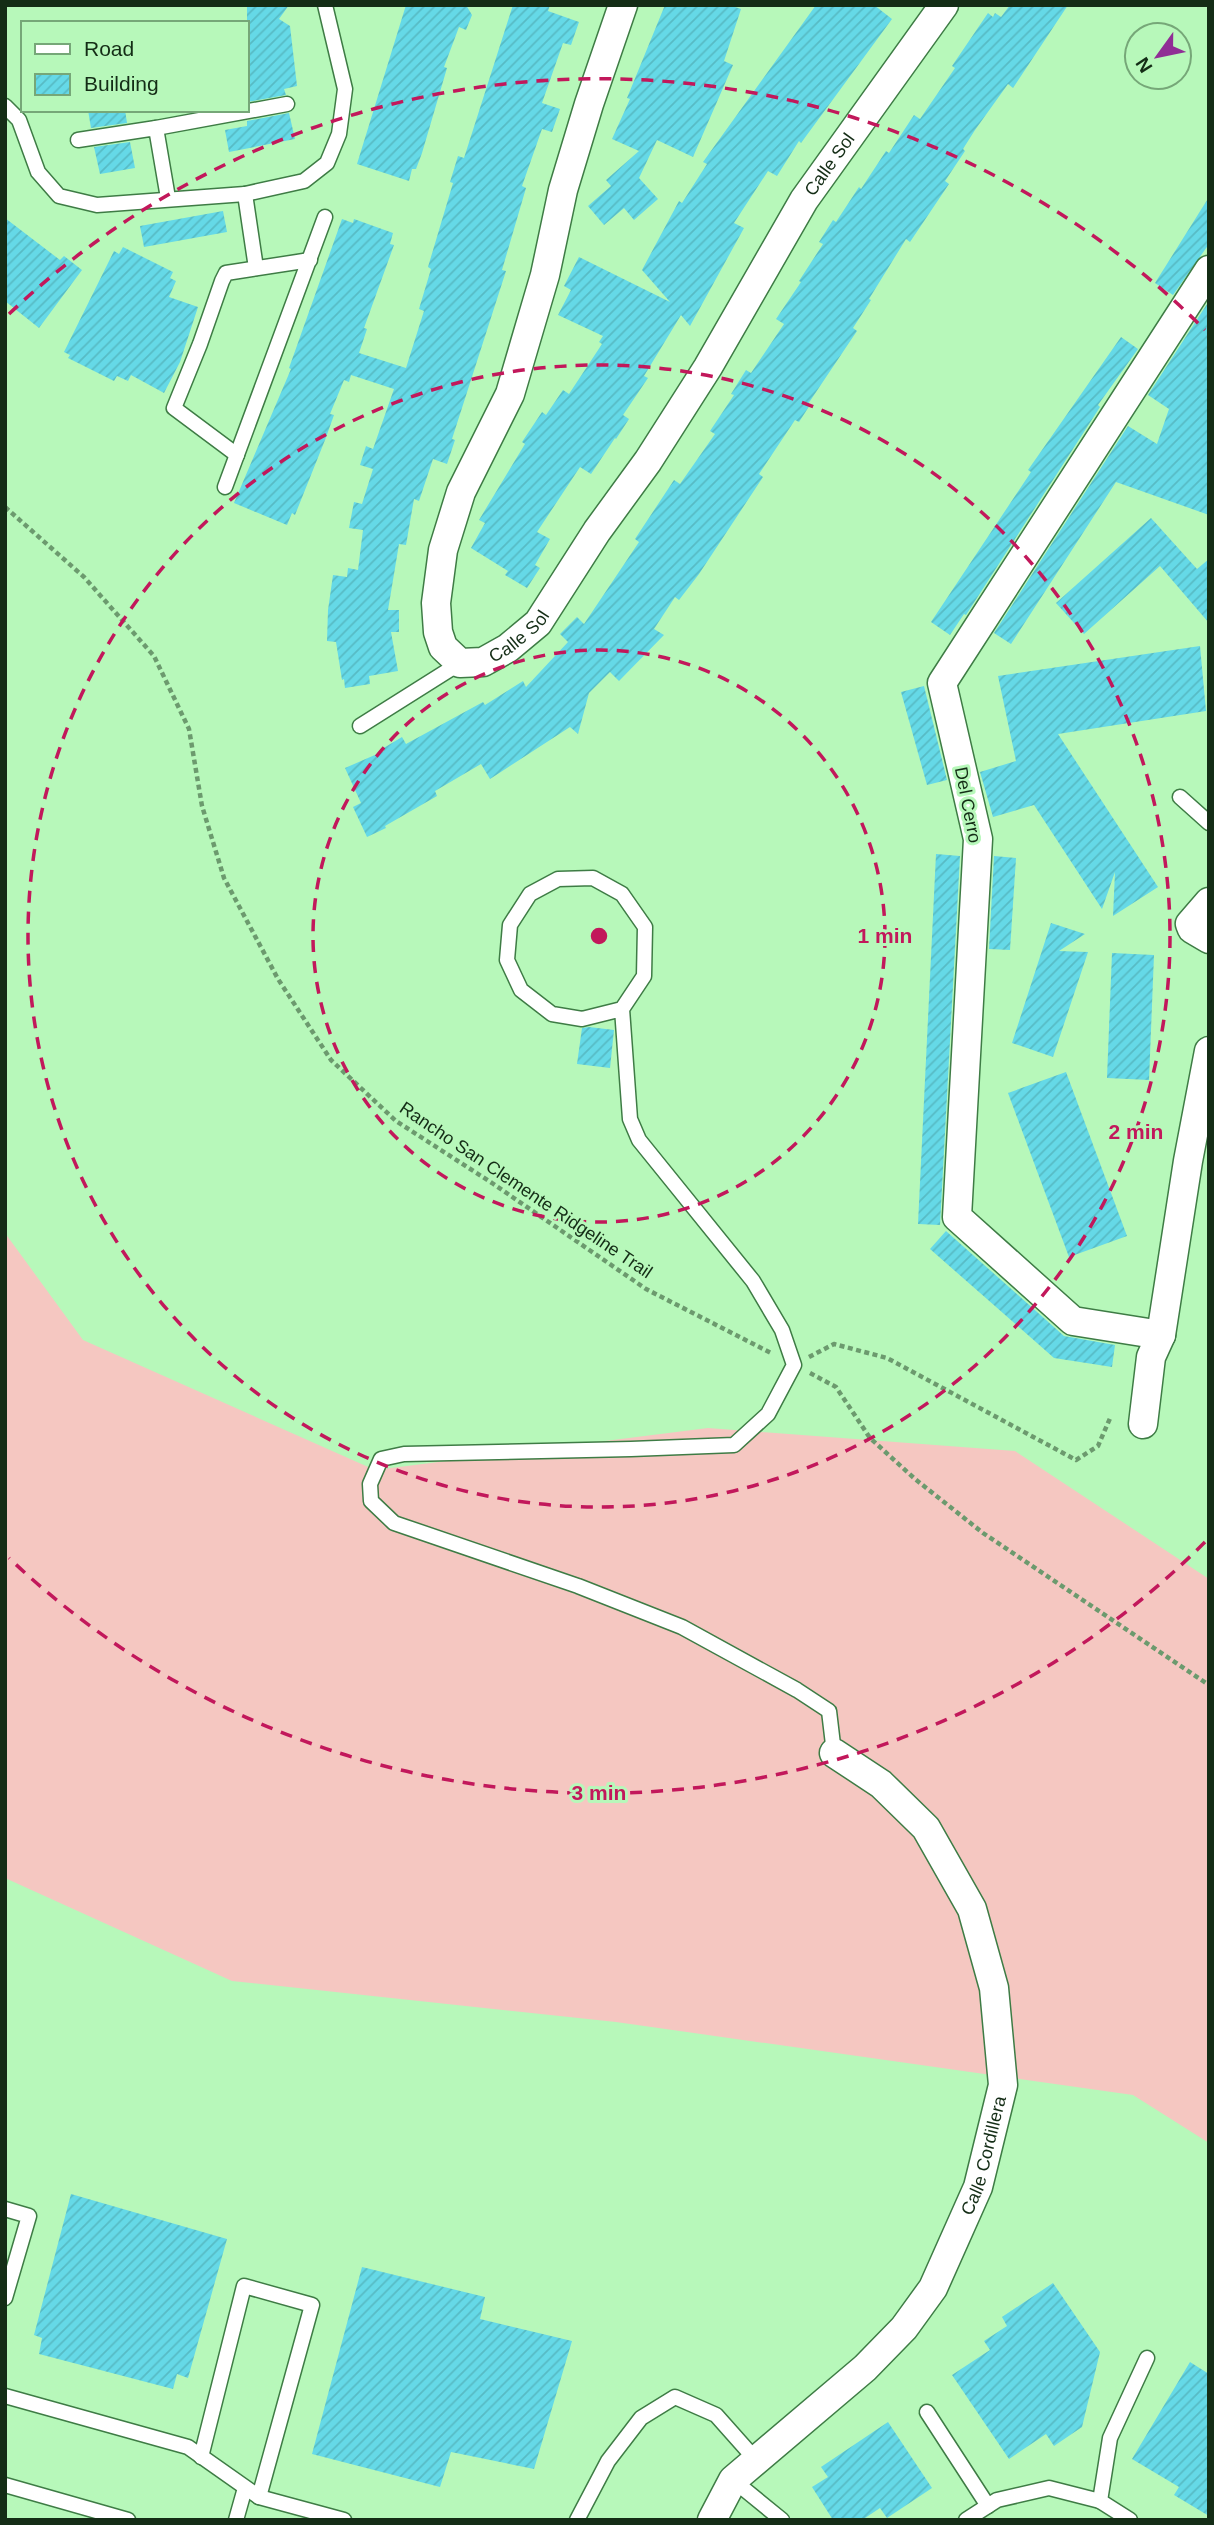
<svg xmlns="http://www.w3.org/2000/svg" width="1214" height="2525" font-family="Arial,sans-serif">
<defs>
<pattern id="building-hatch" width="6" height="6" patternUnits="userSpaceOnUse" patternTransform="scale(1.75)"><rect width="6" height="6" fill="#65d9e7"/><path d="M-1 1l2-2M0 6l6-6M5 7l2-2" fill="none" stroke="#57bbc5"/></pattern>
</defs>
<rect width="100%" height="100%" fill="#b7f8ba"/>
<polygon fill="#f5c7c1" points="5,1233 83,1340 375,1470 708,1428 1015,1451 1209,1579 1209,2143 1133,2095 616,2022 232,1981 5,1878"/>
<g fill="url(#building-hatch)">
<polygon points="247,5 289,5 279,19 290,26 297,86 284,89 286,95 247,102"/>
<polygon points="406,5 466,5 472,15 466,30 459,27 444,67 447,68 422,153 416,169 412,169 409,181 357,164"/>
<polygon points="513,5 550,5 548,11 579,22 571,45 563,43 542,103 560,109 552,132 542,129 522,186 526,188 502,270 506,271 452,439 455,440 447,464 433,459 419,501 414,499 406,545 399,544 388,610 399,610 399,632 391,632 398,671 369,676 370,684 345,688 344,679 342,680 336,642 327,641 328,610 333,575 347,577 348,568 358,570 363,530 349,528 354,502 362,504 373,469 360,465 366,446 373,449 394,389 351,375 349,382 344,380 330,414 334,415 325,440 295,515 292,513 287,525 234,503 291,369 289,368 342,219 353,223 354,219 393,233 390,244 394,245 364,328 367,329 359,353 406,368 424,311 419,309 431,269 428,267 453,183 450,182 458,156 464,158"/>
<polygon points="665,5 729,5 741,9 724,61 733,65 693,157 657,140 639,178 658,199 634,220 624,208 604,225 588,206 611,186 606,180 639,151 612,139 630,99 627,98"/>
<polygon points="816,5 874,5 892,19 801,143 799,141 777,176 768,171 734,223 744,228 690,326 681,315 644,376 648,378 623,415 629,419 616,439 615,438 591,474 580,467 537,532 550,539 535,565 540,568 527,588 505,575 508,571 471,548 485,523 479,520 525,444 522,442 542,412 546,415 563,390 569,394 602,344 599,342 603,336 558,315 571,290 564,286 579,257 670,302 642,270 679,201 682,203 707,164 703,162"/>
<polygon points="1010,5 1068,5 1013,88 1008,84 975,130 963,149 965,151 945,181 949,184 910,242 906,239 869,299 871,300 853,328 857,331 808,404 810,405 799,422 795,420 759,474 763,477 699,574 679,600 675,597 654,629 664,635 619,681 610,672 589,693 578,734 570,727 490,779 481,764 435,791 437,796 385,826 386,828 367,837 353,807 361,803 345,768 384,751 382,749 402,737 406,744 483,702 485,705 523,681 526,687 568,642 560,634 577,617 584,624 639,542 635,539 674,480 680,484 715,434 710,431 734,395 731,394 746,370 751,373 784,324 776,319 801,282 799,281 823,244 819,242 833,220 836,222 859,187 861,189 886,151 889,153 914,115 920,119 955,68 952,66 988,13 993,17 995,13 1001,17"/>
<polygon points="88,110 125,110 127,123 91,128"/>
<polygon points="289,113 295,139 229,152 225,130 247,126 247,121"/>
<polygon points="130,142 135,168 100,174 94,147"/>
<polygon points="1209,197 1209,244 1173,295 1155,283"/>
<polygon points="223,211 227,232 144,247 140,226"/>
<polygon points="5,218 60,260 64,256 82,270 39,328 5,301"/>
<polygon points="123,247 173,272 170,278 176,281 169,297 198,307 180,362 164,393 131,375 128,381 117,376 114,381 68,358 70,355 64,352 114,251 119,254"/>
<polygon points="1209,301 1209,515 1116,482 1011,644 994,633 1128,426 1157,444 1169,409 1148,395"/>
<polygon points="1121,337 1138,349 1098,405 1100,407 966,615 964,614 950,635 931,622 1031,472 1028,470"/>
<polygon points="1151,518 1197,569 1209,559 1209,623 1160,566 1084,634 1056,603"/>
<polygon points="1200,646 1206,711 1058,734 1158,887 1113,916 1115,872 1102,909 1034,805 993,817 980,772 1016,761 998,676"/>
<polygon points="924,686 947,780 927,785 901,692"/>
<polygon points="936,854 960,856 940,1225 918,1224"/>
<polygon points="994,856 1016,858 1010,950 989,949"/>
<polygon points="1051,923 1085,934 1059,951 1088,952 1053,1057 1012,1043"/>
<polygon points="1112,953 1154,955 1149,1080 1107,1078"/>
<polygon points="589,1027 614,1030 610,1068 577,1064 582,1028"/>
<polygon points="1066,1072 1127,1236 1069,1257 1008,1093"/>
<polygon points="946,1231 1064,1336 1115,1345 1112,1367 1054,1358 930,1249"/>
<polygon points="71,2194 227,2239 188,2378 177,2374 173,2389 39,2354 42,2338 34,2335"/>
<polygon points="362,2267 485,2297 480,2319 572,2341 534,2469 451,2452 440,2487 312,2454"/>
<polygon points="1053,2283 1100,2352 1082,2427 1054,2446 1046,2434 1009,2459 952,2375 990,2350 984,2341 1007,2326 1002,2317"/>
<polygon points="1190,2362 1209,2374 1209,2516 1174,2495 1179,2487 1132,2459"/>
<polygon points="888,2422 932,2488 887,2518 880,2508 862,2520 833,2520 812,2487 828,2477 821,2467"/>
</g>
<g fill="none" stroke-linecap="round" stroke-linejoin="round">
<defs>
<g id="lane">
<polyline points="5,106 19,120 38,172 59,196 97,205 245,194 304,181 327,163 339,134 345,89 325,5"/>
<polyline points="156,128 287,104"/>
<polyline points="78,140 156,128 168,198"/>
<polyline points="245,194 256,268"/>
<polyline points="237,455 174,408 200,344 222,281 226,273 310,260"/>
<polyline points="225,487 325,217"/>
<polyline points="360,726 460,663"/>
<polyline points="1180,797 1209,823"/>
<polyline points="622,1009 582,1019 552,1014 521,990 507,960 510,925 530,894 558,879 593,878 622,894 645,927 644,976 622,1009 630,1119 639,1140 753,1281 782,1330 794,1365 768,1414 734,1445 631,1449 404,1454 381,1459 370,1484 371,1501 394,1523 578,1586 682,1627 797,1690 829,1711 834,1753"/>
<polyline points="5,2209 29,2216 5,2298"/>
<polyline points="5,2396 188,2447 259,2497 344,2520"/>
<polyline points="927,2412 988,2506"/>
<polyline points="201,2457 244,2286 312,2305 259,2497"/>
<polyline points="733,2480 782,2520"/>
<polyline points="5,2485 128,2520"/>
<polyline points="236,2520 245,2488"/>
<polyline points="577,2520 608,2461 641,2418 675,2397 716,2415 756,2460"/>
<polyline points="966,2520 997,2500 1049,2488 1100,2501"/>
<polyline points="1130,2520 1100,2501 1110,2438 1147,2358"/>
</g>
<g id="street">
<path id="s1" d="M623,5L589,104L563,190L545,275L510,394L461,492L443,550L436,603L438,632L443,647L460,663L483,662L508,648L538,623L597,531L648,461L708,367L804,200L944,5"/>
<polyline points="1209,902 1190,924 1192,929 1209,939"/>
<polyline points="1161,1335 1073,1321 957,1217 978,839 942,683 1209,270"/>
<polyline points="1143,1424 1151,1357 1161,1335 1188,1161 1209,1051"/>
<path id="s2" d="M712,2520L733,2480L865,2368L904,2328L933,2288L978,2187L1003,2085L994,1988L972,1909L926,1828L881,1784L834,1753"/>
</g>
</defs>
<use href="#lane" stroke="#3e7c45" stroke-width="17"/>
<use href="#street" stroke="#3e7c45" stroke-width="31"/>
<g stroke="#6c9a6e" stroke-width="4.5" stroke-dasharray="5 3.5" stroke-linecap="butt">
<polyline points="5,507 84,577 154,656 189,729 202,806 224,878 278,979 331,1060 396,1121 492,1183 646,1289 771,1353"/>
<polyline points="809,1357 834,1344 887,1358 1076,1460 1098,1446 1111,1416"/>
<polyline points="810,1373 836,1387 870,1438 915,1479 983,1533 1209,1685"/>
</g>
<use href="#lane" stroke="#fff" stroke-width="14"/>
<use href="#street" stroke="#fff" stroke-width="28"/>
</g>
<g fill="none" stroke="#c2185b" stroke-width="3.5" stroke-dasharray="12 9">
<circle cx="599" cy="936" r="286"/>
<circle cx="599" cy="936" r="571"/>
<path d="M1205 1542A857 857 0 0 1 9 1558M9 314A857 857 0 0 1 1205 330"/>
</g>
<g text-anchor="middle" stroke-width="6" stroke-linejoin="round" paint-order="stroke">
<g font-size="18" fill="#142d16" stroke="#b7f8ba">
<text dy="6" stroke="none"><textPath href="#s1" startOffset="1332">Calle Sol</textPath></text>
<text dy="6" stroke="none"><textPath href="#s1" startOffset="765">Calle Sol</textPath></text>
<text transform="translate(968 805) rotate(79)" y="6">Del Cerro</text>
<text transform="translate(526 1190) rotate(34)" y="6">Rancho San Clemente Ridgeline Trail</text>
<text dy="6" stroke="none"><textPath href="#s2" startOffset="466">Calle Cordillera</textPath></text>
</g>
</g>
<circle cx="599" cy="936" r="10" fill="#c2185b" stroke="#b7f8ba" stroke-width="3.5"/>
<g font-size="21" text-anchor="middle" font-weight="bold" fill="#c2185b" stroke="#b7f8ba" stroke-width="6" stroke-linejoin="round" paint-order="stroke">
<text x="885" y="943">1 min</text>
<text x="1136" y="1139">2 min</text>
<text x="599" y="1800">3 min</text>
</g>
<rect width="1214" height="2525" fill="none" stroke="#142d16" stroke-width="14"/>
<rect x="21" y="21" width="228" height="91" fill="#b7f8ba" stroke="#76a778" stroke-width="2"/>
<rect x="35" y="44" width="35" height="10" fill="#ffffff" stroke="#76a778" stroke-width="2"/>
<text x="84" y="56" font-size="21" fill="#142d16">Road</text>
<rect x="35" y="74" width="35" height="21" fill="url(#building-hatch)" stroke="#76a778" stroke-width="2"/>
<text x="84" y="91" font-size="21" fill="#142d16">Building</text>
<g transform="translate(1158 56) rotate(237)"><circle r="33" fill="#b7f8ba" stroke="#76a778" stroke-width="2"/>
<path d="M0-5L12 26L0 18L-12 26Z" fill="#902e95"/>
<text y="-10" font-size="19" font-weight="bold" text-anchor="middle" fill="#142d16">N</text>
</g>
</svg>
